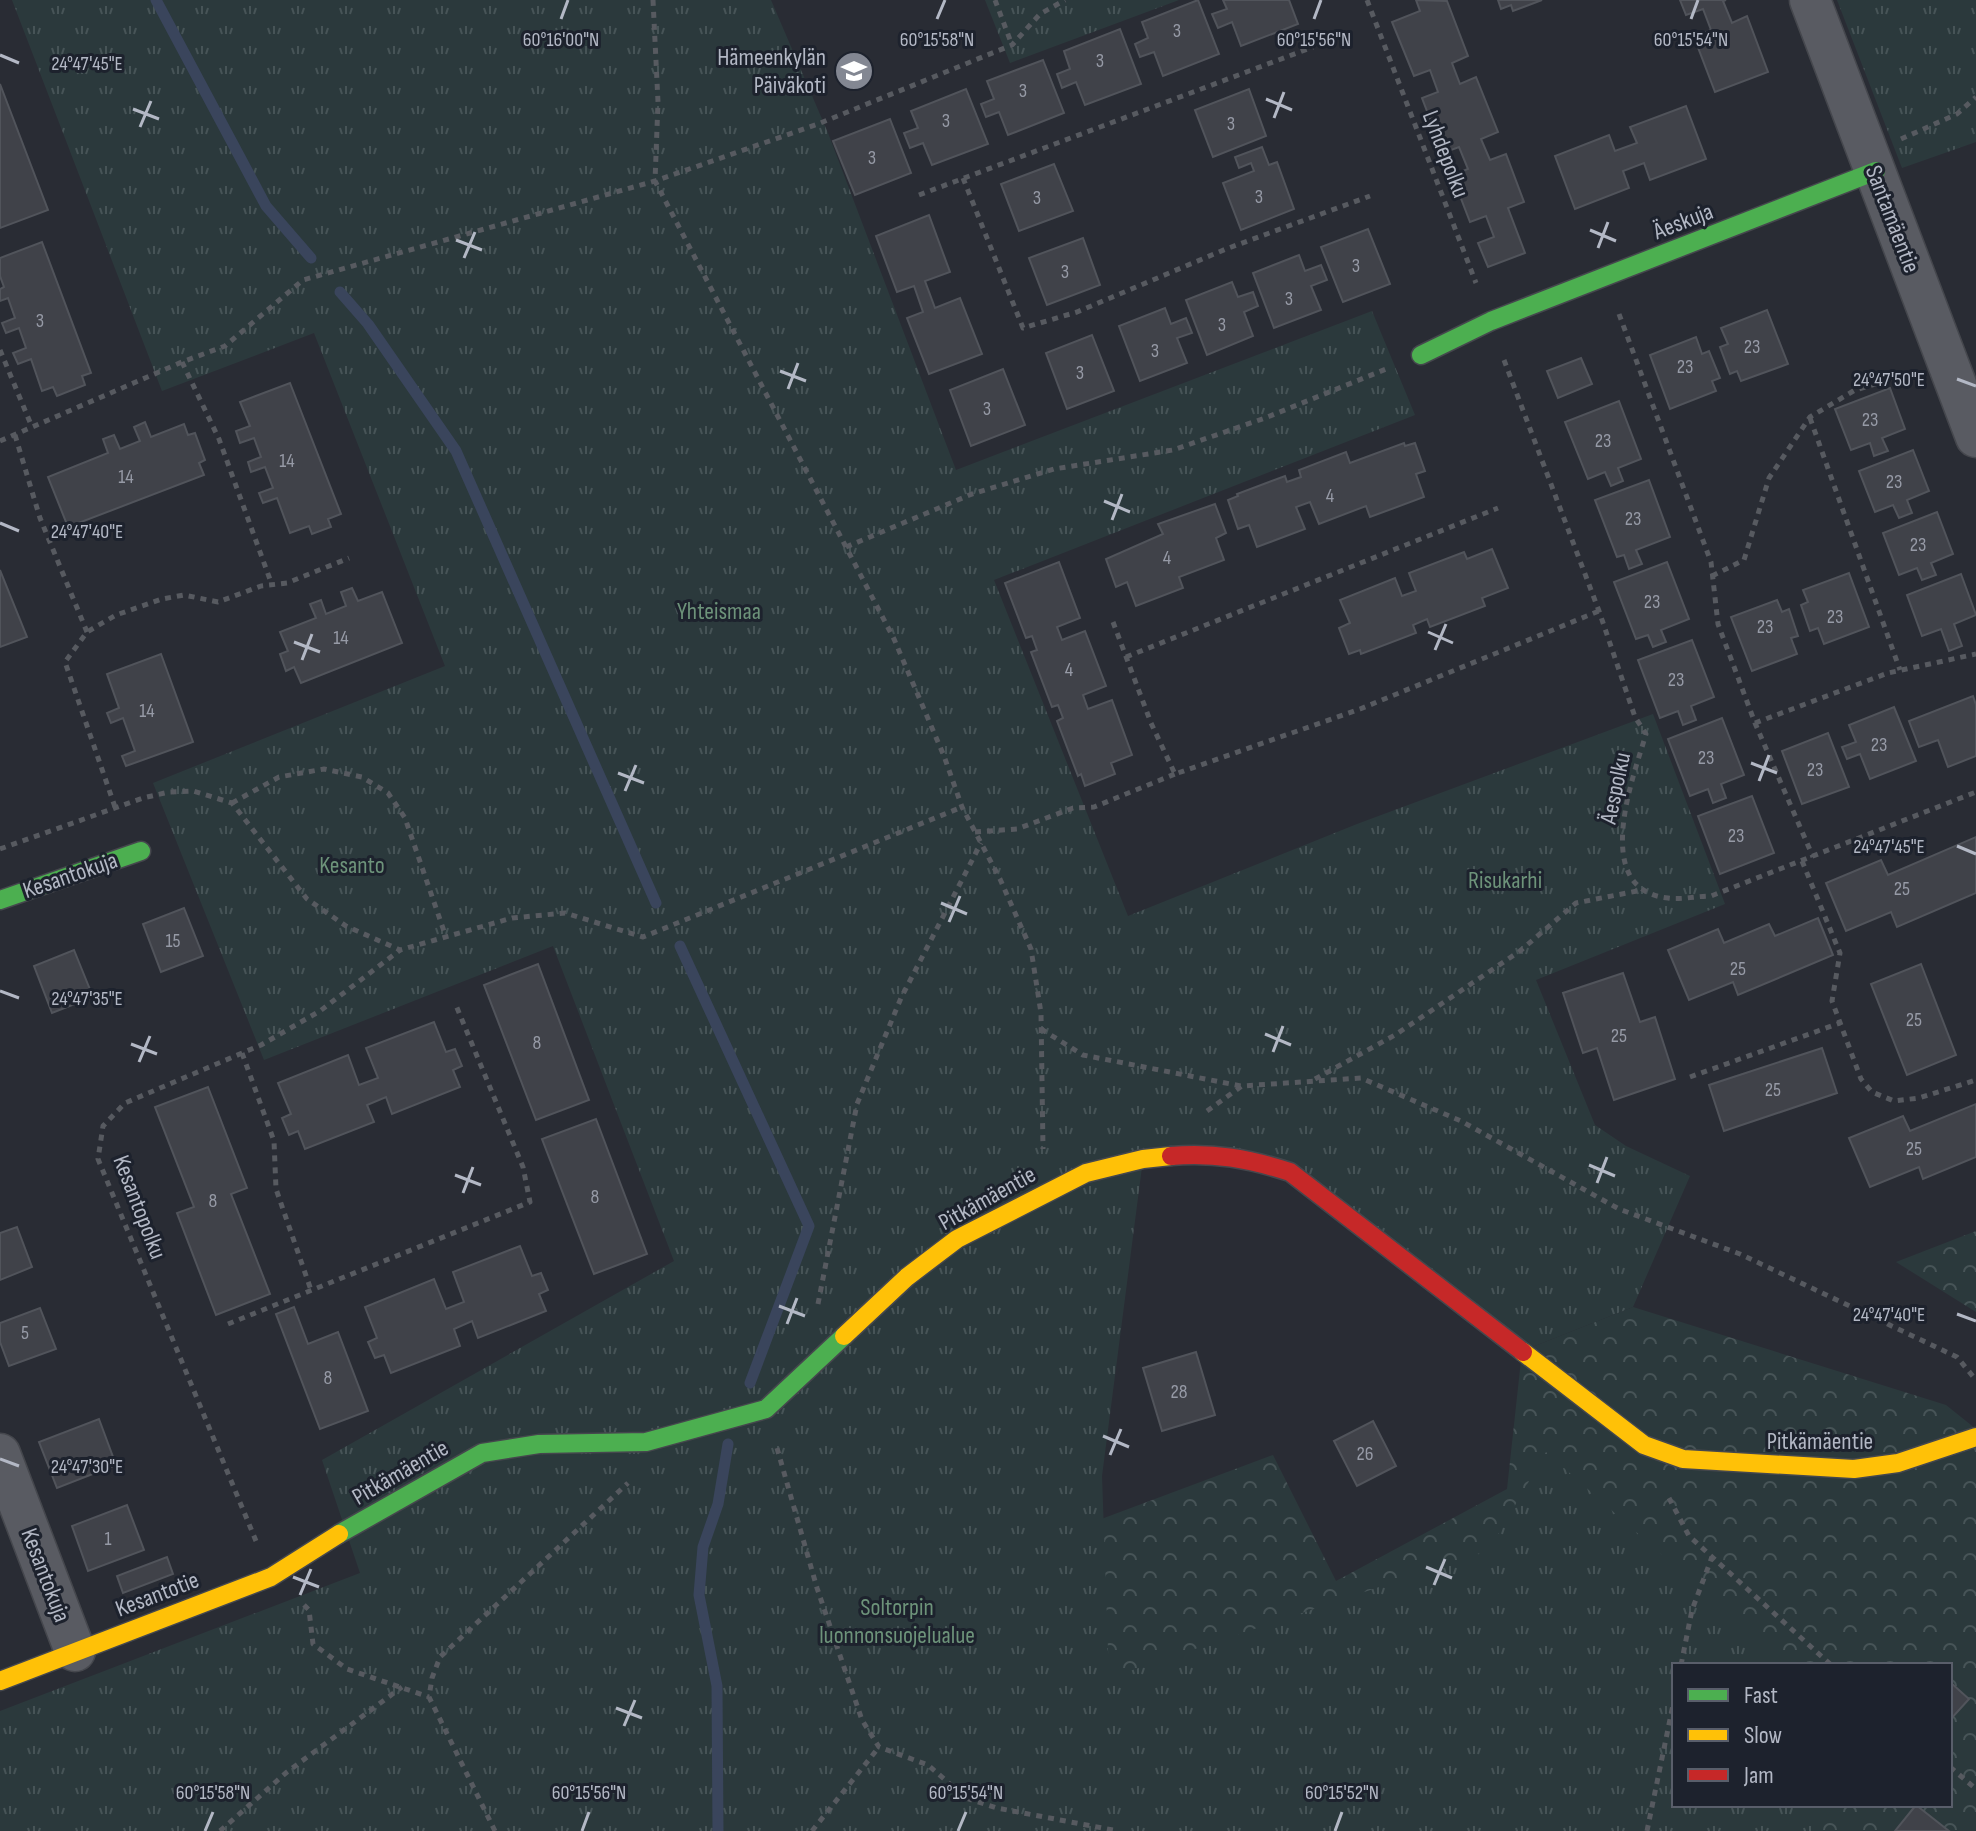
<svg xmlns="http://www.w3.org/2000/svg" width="1976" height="1831" font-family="'Sofia Sans Condensed',sans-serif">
<defs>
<pattern id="forest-crowns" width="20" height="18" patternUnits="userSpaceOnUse" patternTransform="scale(2)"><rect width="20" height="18" fill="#2b393c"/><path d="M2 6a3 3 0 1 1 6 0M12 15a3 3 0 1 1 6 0" fill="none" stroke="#475457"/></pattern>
<pattern id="park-tufts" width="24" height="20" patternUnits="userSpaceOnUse" patternTransform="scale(2)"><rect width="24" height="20" fill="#2b393c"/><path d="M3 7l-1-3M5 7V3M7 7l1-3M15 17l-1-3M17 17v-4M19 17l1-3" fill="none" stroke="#475457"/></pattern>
</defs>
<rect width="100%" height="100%" fill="#292c34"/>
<g fill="url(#forest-crowns)" fill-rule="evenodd">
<polygon points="1976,1231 1976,1312 1896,1262"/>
<path d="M1633,1307L1946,1405L1976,1429V1831H774L1096,1521L1273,1455L1336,1581L1507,1489L1522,1351ZM1674,1665H1950V1805H1674Z"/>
</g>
<g fill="url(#park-tufts)">
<polygon points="12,0 771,0 828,133 956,470 1372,311 1415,415 994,580 1128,916 1357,824 1653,714 1725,904 1536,980 1595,1125 1626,1146 1690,1176 1633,1307 1522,1351 1290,1172 1143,1159 1102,1476 1109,1678 1489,1550 1546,1452 1786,1665 1674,1665 1674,1805 1821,1805 1812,1831 0,1831 0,1711 360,1573 322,1460 674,1261 553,946 264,1060 153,783 445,666 314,333 162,391"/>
<polygon points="985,0 1179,0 1010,63"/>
<polygon points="1837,0 1976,0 1976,142 1902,168"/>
</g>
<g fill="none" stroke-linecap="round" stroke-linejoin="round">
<g stroke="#3a455c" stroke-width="11">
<polyline points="156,0 266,206 311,258"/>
<polyline points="340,292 368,324 456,451 656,903"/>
<polyline points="680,946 809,1226 750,1383"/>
<polyline points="718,1831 717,1686 699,1595 703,1547 718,1504 728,1444"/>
</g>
</g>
<g fill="#404249" stroke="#51545b" stroke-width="2">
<polygon points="1198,0 1219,54 1163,76 1154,52 1140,57 1135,44 1148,38 1142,22"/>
<polygon points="1223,0 1289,0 1298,24 1241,46 1232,22 1218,28 1212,14 1227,9"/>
<polygon points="1416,0 1447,1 1468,56 1452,63 1460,84 1476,77 1498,132 1481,139 1490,160 1506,154 1524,202 1508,208 1525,253 1488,267 1478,243 1494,237 1486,216 1470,222 1452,175 1468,169 1459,147 1443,153 1422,98 1438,92 1430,70 1414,76 1392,22 1420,11"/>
<polygon points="1498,0 1542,0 1513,11 1511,5 1501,9"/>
<polygon points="1680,0 1726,0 1723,1 1732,23 1747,16 1768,72 1715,92 1694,37 1711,30 1703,9 1686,15"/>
<polygon points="1120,29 1141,84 1085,105 1076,82 1062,88 1057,74 1070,69 1064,51"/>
<polygon points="1043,60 1064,113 1008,135 999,112 986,117 981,104 994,99 987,81"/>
<polygon points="0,84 48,210 0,228"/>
<polygon points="966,89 988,144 932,165 923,143 910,148 904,133 918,128 911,111"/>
<polygon points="1249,89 1266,136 1213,157 1195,110"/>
<polygon points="1686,106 1706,159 1650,180 1644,163 1623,171 1629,188 1575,209 1555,156 1609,135 1615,151 1637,143 1630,127"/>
<polygon points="890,119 911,173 855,195 833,141"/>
<polygon points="1262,147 1269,165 1277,162 1294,209 1241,230 1223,183 1254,171 1251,163 1239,168 1235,157"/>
<polygon points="1054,164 1073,211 1019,231 1001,184"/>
<polygon points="929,215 950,272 925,281 935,308 960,298 982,354 929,374 907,318 923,312 914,286 897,292 876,236"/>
<polygon points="1368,229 1390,284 1343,302 1321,247"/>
<polygon points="1083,238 1100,285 1047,305 1029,258"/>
<polygon points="42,242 91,373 82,376 85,385 57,396 53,387 42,391 31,359 18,364 13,353 26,348 19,328 6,333 2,323 15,318 8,298 0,301 0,289 4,287 0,276 0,258"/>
<polygon points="1299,255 1305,271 1321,265 1327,280 1311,286 1321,310 1274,328 1253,273"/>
<polygon points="1232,282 1238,297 1253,292 1258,306 1244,312 1253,336 1207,355 1186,300"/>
<polygon points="1165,308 1171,324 1186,318 1192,333 1177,338 1187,363 1140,381 1119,326"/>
<polygon points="1767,310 1788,364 1741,381 1737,371 1730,374 1720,347 1728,344 1721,328"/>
<polygon points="1092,335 1114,391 1067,409 1046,353"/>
<polygon points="1696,337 1702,354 1709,351 1720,378 1712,381 1716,391 1670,409 1650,355"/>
<polygon points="1581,358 1592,384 1558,398 1547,371"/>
<polygon points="1003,369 1025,425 971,446 950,390"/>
<polygon points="290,383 341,514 328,519 331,527 312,534 309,526 290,533 277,498 263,503 259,493 273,488 265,467 251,472 248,462 261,457 254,438 240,443 236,431 250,426 240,402"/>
<polygon points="1890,388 1905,429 1882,438 1888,451 1874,456 1870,443 1851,450 1835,409"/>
<polygon points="1619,401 1641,459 1618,468 1623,481 1611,486 1605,472 1588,479 1565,422"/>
<polygon points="145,422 151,437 184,424 188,435 195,433 205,460 199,463 204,475 68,527 48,477 108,453 103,439 114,435 120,449 140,441 134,427"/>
<polygon points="1404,443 1405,446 1415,443 1425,471 1416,474 1424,497 1370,517 1366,506 1319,524 1310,502 1296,507 1305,529 1257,547 1249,525 1238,529 1228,500 1238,496 1237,494 1285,476 1287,482 1301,477 1299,470 1346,452 1350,463"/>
<polygon points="1913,450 1929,491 1907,500 1912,513 1899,518 1893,505 1875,512 1859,471"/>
<polygon points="1649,480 1670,537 1636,550 1642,564 1629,569 1624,555 1617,557 1595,500"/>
<polygon points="1215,504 1226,533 1216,538 1224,560 1179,577 1183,588 1136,606 1127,582 1116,587 1106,559 1163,534 1158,524"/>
<polygon points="1937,512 1953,554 1931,563 1936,575 1922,580 1917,568 1899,575 1883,533"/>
<polygon points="1492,549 1508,588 1482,598 1485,606 1430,627 1427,619 1413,625 1416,633 1361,654 1360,650 1349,654 1339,628 1350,623 1340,600 1395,578 1402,596 1416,591 1409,573 1464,552 1467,559"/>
<polygon points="1059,562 1080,618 1057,627 1062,640 1085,631 1106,686 1083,695 1088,709 1112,700 1132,755 1111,763 1115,774 1085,786 1081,774 1078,776 1057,721 1063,718 1058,705 1052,707 1031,652 1037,650 1032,636 1026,638 1005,583"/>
<polygon points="1667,562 1689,619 1661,630 1666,642 1653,647 1648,635 1636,639 1614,582"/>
<polygon points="0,570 27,637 0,647"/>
<polygon points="1849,573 1869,627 1824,644 1818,628 1810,631 1801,605 1808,602 1803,590"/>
<polygon points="1961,574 1976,615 1954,624 1962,646 1949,651 1941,629 1922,636 1907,595"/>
<polygon points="352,588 358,601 382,592 402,643 301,683 294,667 286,671 280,654 288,651 280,632 316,618 310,604 321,600 326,614 346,606 341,592"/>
<polygon points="1777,600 1782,612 1789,609 1798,636 1791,638 1797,654 1752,671 1731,617"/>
<polygon points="1692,640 1714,697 1691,706 1696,720 1683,725 1678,711 1660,718 1638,660"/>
<polygon points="161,654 193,742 126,766 122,756 135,751 123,718 111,723 107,713 119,708 107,674"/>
<polygon points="1973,696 1976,705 1976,756 1948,767 1938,740 1919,747 1909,721"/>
<polygon points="1894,707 1916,761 1870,779 1860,754 1847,759 1842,747 1856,742 1849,725"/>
<polygon points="1722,718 1744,775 1721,784 1726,798 1713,803 1708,789 1690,796 1668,739"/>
<polygon points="1828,733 1849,787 1802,804 1782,751"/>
<polygon points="1752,796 1774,853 1720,874 1698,816"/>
<polygon points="1976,837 1976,893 1897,927 1891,912 1846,931 1826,883 1881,860 1888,875"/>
<polygon points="184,908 203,956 161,972 143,924"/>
<polygon points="1818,918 1833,955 1738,995 1733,982 1689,1000 1668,950 1718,929 1724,943 1769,924 1775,936"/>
<polygon points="74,950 93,997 52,1013 34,966"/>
<polygon points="538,964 589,1100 536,1120 484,985"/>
<polygon points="1921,964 1956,1055 1907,1075 1871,984"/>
<polygon points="1623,973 1640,1022 1655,1017 1675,1079 1614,1100 1597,1048 1583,1053 1563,993"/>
<polygon points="434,1022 446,1052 455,1049 462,1066 453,1070 460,1087 392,1114 386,1097 367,1105 374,1122 305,1149 298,1131 289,1135 282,1118 291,1114 278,1083 348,1055 359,1085 378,1078 366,1048"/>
<polygon points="1822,1048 1837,1093 1724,1131 1709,1085"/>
<polygon points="208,1087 247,1188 231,1194 270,1294 216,1315 177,1213 194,1207 155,1107"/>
<polygon points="1976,1104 1976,1157 1923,1179 1919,1167 1870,1187 1849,1138 1903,1116 1910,1131"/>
<polygon points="596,1119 647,1254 594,1274 542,1139"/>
<polygon points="17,1227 32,1267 0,1280 0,1233"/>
<polygon points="520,1246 532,1276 541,1273 548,1290 539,1294 546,1311 478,1338 472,1321 454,1329 460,1346 391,1373 384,1355 375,1358 368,1342 377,1338 365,1307 434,1279 446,1309 464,1302 453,1272"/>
<polygon points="294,1307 308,1344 338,1332 368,1411 320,1429 276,1314"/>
<polygon points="40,1308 56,1349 9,1366 0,1342 0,1323"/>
<polygon points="1196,1352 1215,1415 1162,1431 1143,1368"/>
<polygon points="99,1419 116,1465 57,1488 39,1442"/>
<polygon points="1373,1421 1396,1466 1357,1486 1334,1441"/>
<polygon points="127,1505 144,1550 88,1571 72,1526"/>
<polygon points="167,1557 173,1574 123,1593 117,1576"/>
<polygon points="1950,1682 1969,1699 1950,1720"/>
<polygon points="1916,1805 1949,1831 1895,1831"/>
</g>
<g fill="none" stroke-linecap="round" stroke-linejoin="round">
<defs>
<g id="street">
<polyline points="1810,0 1976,437"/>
<polyline points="0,1454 75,1651"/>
</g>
<g id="fast">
<polyline points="1421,355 1491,321 1876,171"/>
<polyline points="0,900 141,851"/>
<polyline points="339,1534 482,1453 539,1444 646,1442 766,1409 844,1336"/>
</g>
<g id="slow">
<polyline points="844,1336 907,1277 957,1239 1086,1173 1143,1159 1171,1156"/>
<polyline points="1523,1352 1644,1445 1683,1459 1854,1469 1898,1463 1976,1437"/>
<polyline points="0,1681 271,1577 339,1534"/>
</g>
<path id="jam" d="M1171,1156C1213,1152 1250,1159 1290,1172L1523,1352"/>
</defs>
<use href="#street" stroke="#45474d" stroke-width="43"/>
<use href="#fast" stroke="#45474d" stroke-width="21"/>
<use href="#slow" stroke="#45474d" stroke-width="21"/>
<use href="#jam" stroke="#45474d" stroke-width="21"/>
<g stroke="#575a60" stroke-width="5" stroke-dasharray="6 6" stroke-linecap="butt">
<polyline points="653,0 658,102 655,181 894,639 944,756 962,807 1000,879 1031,949 1041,1013 1043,1149"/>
<polyline points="995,0 1012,45"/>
<polyline points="1367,0 1476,283"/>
<polyline points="1901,139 1957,114 1976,97"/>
<polyline points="963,178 1023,328 1077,312 1226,249 1370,196"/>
<polyline points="919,195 1313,47"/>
<polyline points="1619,314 1711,562 1718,624 1755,723 1813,857"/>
<polyline points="0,350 32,427"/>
<path d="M1504,360L1599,611L1635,717L1646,734C1633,778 1590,890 1668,898C1681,900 1697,896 1711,896L1976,792"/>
<polyline points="182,362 219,439 272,585"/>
<polyline points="1810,418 1900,670"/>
<polyline points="15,435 40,518 87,632"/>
<polyline points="0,441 182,362 225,346 303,280 655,181 818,124 1012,45 1040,14 1065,0"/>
<polyline points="846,547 972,494 1054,469 1173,450 1265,418 1386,369"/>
<polyline points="1712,576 1744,560 1769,478 1810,417 1855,390 1913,373"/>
<polyline points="1113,622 1151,723 1175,774 1360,709 1599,611"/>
<polyline points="1126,657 1498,508"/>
<polyline points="1755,723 1888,673 1976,654"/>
<polyline points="232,803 279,777 324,769 362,777 388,793 405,818 446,937"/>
<polyline points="115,807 65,662 87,632 116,615 162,599 184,595 218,602 261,586 287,583 349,558"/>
<polyline points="975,832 1017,829 1073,808 1094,807 1175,774"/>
<polyline points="0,849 143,798 169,792 193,791 232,803 307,899 346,926 400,950 512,918 565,913 643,937 962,807"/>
<polyline points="1802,861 1840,953 1832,1001 1861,1079 1872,1092 1894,1101 1919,1098 1976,1080"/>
<polyline points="1041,1029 1083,1055 1241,1086"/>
<polyline points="242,1053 274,1141 276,1189 311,1290"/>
<polyline points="1690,1077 1840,1023"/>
<polyline points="1315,1079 1395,1035 1520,951 1576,903 1642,890"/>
<polyline points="1207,1111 1242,1086 1361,1078 1461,1121 1619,1209 1740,1254 1957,1357 1976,1380"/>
<polyline points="818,1304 857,1104 901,998 981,843"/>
<polyline points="228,1324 530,1202 523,1167 455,1003"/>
<polyline points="777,1448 817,1588 862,1720 879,1747 928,1765 966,1798 997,1808 1118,1831"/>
<polyline points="1669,1498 1689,1536 1831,1665"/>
<polyline points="256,1541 98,1159 103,1126 125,1103 261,1045 320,1011 400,950"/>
<polyline points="304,1605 309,1610 313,1644 347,1669 429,1697"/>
<polyline points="1681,1665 1692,1610 1712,1557"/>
<polyline points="1950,1767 1976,1789"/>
<polyline points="220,1831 287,1772 402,1687"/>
<polyline points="495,1831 429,1697 432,1678 440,1657 628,1483"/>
<polyline points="812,1831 879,1747"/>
<polyline points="1647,1831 1674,1700"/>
</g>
<use href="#street" stroke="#595b62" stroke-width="40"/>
<use href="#fast" stroke="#4caf50" stroke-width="18"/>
<use href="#slow" stroke="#ffc107" stroke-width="18"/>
<use href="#jam" stroke="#c62828" stroke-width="18"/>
</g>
<path fill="none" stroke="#b3b8c5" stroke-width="3" d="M561,19L568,0M937,19L945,0M1314,19L1321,0M1691,19L1698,0M0,55L19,63M1266,99L1292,110M133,109L159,119M1274,118L1284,92M140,127L151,101M1590,230L1616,241M456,240L482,250M1598,248L1608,222M464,258L475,232M780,371L806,381M1957,379L1976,386M788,389L798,363M1104,501L1130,512M1112,520L1122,494M0,523L19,531M1428,632L1453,643M294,642L320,652M1435,650L1446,624M302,660L312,634M1751,763L1777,773M618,773L644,783M1759,781L1769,755M625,791L636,765M1957,846L1976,854M941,903L967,914M949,922L960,896M0,991L19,998M1265,1034L1291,1045M131,1044L157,1054M1273,1052L1283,1026M139,1062L150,1036M1589,1165L1615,1176M455,1175L481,1185M1597,1183L1607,1157M463,1193L473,1167M779,1306L805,1316M1957,1314L1976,1321M787,1324L797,1298M1103,1436L1129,1447M1110,1455L1121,1429M0,1459L19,1466M1426,1567L1452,1578M293,1577L319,1587M1434,1585L1445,1559M300,1595L311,1569M616,1708L642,1718M624,1726L635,1700M205,1831L213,1812M582,1831L589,1812M958,1831L966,1812M1335,1831L1342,1812"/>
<defs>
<symbol id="school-disc" viewBox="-11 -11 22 22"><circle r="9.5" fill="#838792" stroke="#1d222d"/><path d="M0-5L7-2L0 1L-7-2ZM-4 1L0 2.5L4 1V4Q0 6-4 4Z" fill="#fff"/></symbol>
</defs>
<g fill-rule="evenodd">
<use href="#school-disc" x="832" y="49" width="44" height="44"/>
</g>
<g text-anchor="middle" stroke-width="6" stroke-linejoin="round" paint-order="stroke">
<g font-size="20" fill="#969aa6">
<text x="1177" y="37">3</text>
<text x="1100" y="67">3</text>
<text x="1023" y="97">3</text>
<text x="946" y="127">3</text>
<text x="1231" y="130">3</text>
<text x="872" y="164">3</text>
<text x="1259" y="203">3</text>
<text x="1037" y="204">3</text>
<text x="1356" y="272">3</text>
<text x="1065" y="278">3</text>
<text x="1289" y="305">3</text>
<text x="40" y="327">3</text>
<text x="1222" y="331">3</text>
<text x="1752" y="353">23</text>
<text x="1155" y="357">3</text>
<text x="1685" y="373">23</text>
<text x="1080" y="379">3</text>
<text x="987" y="415">3</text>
<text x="1870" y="426">23</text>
<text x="1603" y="447">23</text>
<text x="287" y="467">14</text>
<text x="126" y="483">14</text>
<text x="1894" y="488">23</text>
<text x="1330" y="502">4</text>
<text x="1633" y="525">23</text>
<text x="1918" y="551">23</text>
<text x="1167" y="564">4</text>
<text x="1652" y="608">23</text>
<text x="1835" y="623">23</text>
<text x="1765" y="633">23</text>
<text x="341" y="644">14</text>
<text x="1069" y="676">4</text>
<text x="1676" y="686">23</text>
<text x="147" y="717">14</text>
<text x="1879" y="751">23</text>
<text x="1706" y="764">23</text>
<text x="1815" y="776">23</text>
<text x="1736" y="842">23</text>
<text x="1902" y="895">25</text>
<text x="173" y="947">15</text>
<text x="1738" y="975">25</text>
<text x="1914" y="1026">25</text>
<text x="1619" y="1042">25</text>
<text x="537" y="1049">8</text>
<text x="1773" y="1096">25</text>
<text x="1914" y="1155">25</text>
<text x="595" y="1203">8</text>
<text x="213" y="1207">8</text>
<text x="25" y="1339">5</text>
<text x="328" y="1384">8</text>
<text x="1179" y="1398">28</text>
<text x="1365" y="1460">26</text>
<text x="108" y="1545">1</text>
</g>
<g font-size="24" fill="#b3b8c5" stroke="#1d222d" text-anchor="end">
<text x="826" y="65">Hämeenkylän<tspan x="826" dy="28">Päiväkoti</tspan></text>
</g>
<g font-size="24" fill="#b3b8c5" stroke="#1d222d">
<text transform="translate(1446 154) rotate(69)" y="8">Lyhdepolku</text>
<text transform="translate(1893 219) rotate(69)" y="8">Santamäentie</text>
<text transform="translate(1683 221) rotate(-21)" y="8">Äeskuja</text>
<text transform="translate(1615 788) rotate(-78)" y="8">Äespolku</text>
<text transform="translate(70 875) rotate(-19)" y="8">Kesantokuja</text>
<text transform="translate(987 1198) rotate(-29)" y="8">Pitkämäentie</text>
<text transform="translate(140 1207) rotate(69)" y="8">Kesantopolku</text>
<text x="1820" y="1449">Pitkämäentie</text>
<text transform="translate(400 1472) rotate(-30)" y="8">Pitkämäentie</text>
<text transform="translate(46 1575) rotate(69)" y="8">Kesantokuja</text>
<text transform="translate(157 1594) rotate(-21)" y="8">Kesantotie</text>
</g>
<g font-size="24" fill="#6d937a" stroke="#1d222d">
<text x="719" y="619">Yhteismaa</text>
<text x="352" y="873">Kesanto</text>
<text x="1505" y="888">Risukarhi</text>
<text x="897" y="1615">Soltorpin<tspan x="897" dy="28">luonnonsuojelualue</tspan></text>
</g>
</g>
<g font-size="20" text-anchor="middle" fill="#b3b8c5" stroke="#1d222d" stroke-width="6" stroke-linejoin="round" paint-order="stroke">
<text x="561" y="46">60°16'00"N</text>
<text x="937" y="46">60°15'58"N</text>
<text x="1314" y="46">60°15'56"N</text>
<text x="1691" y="46">60°15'54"N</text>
<text x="87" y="70">24°47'45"E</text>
<text x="1889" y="386">24°47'50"E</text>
<text x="87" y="538">24°47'40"E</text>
<text x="1889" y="853">24°47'45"E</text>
<text x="87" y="1005">24°47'35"E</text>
<text x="1889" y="1321">24°47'40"E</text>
<text x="87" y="1473">24°47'30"E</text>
<text x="213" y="1799">60°15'58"N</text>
<text x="589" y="1799">60°15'56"N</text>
<text x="966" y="1799">60°15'54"N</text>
<text x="1342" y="1799">60°15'52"N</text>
</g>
<rect x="1672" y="1663" width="280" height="144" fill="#1d222d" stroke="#595e6a" stroke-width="2"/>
<rect x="1688" y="1689" width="40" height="12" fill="#4caf50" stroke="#595e6a" stroke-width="2"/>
<text x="1744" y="1703" font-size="24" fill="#b3b8c5">Fast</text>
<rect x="1688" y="1729" width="40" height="12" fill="#ffc107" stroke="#595e6a" stroke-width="2"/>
<text x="1744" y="1743" font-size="24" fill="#b3b8c5">Slow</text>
<rect x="1688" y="1769" width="40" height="12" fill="#c62828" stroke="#595e6a" stroke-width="2"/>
<text x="1744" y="1783" font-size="24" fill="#b3b8c5">Jam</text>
</svg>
